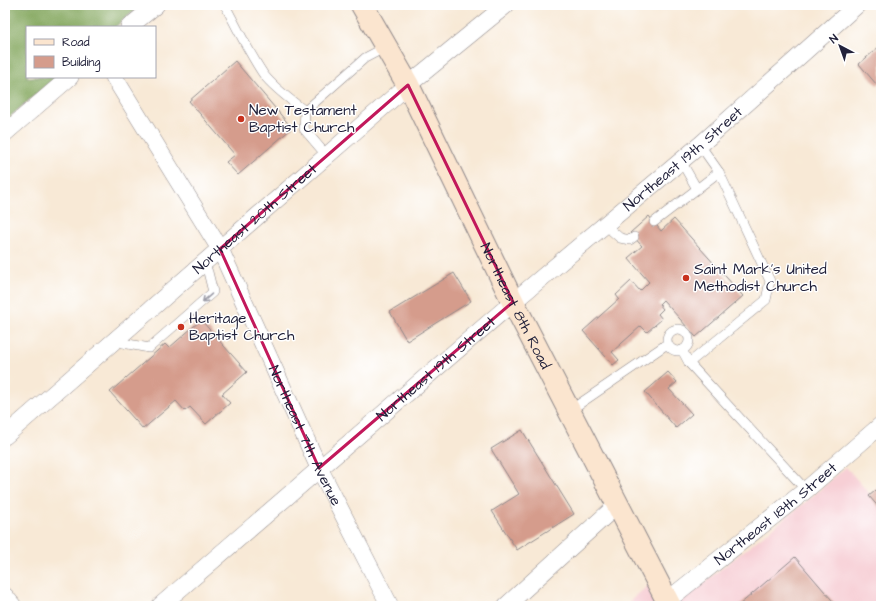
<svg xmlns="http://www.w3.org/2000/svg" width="886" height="611" font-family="'Architects Daughter',sans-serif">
<rect width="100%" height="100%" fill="#fff"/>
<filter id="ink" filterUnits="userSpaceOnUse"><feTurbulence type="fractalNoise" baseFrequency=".025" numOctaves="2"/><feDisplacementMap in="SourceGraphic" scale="8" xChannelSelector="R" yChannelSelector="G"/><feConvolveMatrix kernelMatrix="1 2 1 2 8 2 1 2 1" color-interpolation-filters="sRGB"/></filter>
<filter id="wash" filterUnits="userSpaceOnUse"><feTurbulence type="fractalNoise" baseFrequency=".012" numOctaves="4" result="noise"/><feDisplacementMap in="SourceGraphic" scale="16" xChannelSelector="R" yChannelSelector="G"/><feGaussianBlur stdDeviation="0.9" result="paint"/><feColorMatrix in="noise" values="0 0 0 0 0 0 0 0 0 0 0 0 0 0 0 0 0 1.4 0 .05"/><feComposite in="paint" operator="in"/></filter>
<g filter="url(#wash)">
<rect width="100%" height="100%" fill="#f8e9d6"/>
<g fill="#f7cfd5">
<polygon points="846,467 881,507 881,606 679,606 678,603 812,497"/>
<polygon points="650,584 662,606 624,606"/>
</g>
<polygon fill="#82a65c" stroke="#52644c" points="5,5 142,5 115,27 27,27 27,77 56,77 5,121"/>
<g id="blocks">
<g fill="#d59c8c">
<polygon points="881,45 881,82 877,85 859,64"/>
<polygon points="235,61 292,128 238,175 226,162 235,155 189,101"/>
<polygon points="649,216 661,231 674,219 743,296 696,337 663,300 659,304 663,309 658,314 662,319 647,332 641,326 612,352 619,360 613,365 583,331 619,299 616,295 631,281 640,291 649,282 628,258 642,246 630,233"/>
<polygon points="454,273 471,301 407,341 390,312"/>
<polygon points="201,320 247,372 222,394 230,403 206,424 190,407 185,411 176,401 143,429 110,392 165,344 169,348"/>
<polygon points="668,372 677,382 669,389 692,414 676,428 645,392"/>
<polygon points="522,430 574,514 517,550 492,511 519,494 491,449"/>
<polygon points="881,486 881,510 869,496"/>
<polygon points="795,557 837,606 738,606"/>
</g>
</g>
</g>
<g filter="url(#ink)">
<use href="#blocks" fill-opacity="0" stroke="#8d8688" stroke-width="1"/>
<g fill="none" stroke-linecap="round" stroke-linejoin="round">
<defs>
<g id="service">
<path d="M225,5C237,28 249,53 264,75C274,88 292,101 305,111"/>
<polyline points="327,156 304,129 305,111 365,58 386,47"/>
<polyline points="681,161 697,189"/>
<polyline points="654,222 719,172"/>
<polyline points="605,225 620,238 630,240 634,237"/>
<circle cx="678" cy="340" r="11"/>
<polyline points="118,338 123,343 149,348 213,292 208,272 204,263"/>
<polyline points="682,350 689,363 806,490"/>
<polyline points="689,363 766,300 770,281 719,172 700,145"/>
<polyline points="569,411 667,344"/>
</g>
<g id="minor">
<polyline points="129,27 156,5"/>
<path id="s1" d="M114,77L220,249L319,468L390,606"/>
<polyline points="5,133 70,77"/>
<path id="s2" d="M5,436L408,85L506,5"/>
<polyline points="5,596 13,606"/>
<path id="s3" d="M668,600L806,490L881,425"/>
<path id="s4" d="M160,606L513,302L700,145L857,5"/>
<polyline points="506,606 617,505"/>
</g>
<g id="secondary">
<path id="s5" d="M362,5L408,85L513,302L670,606"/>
</g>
</defs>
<use href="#service" stroke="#8d8688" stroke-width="10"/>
<use href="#minor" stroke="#8d8688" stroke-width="18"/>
<use href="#secondary" stroke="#8d8688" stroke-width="24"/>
<use href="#service" stroke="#fff" stroke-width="9"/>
<use href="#minor" stroke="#fff" stroke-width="17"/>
<use href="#secondary" stroke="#fbe5cf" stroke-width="22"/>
</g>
<defs><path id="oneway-shaft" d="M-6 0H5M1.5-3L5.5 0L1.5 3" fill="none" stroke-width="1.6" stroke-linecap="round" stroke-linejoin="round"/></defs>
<use stroke="#9c9ca7" href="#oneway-shaft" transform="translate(207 298) rotate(139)"/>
</g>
<path fill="none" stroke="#c2185b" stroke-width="3" stroke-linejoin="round" d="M408,85L513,302L319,468L220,249Z"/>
<g fill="#c8321e" stroke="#fff" stroke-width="1.5">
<circle cx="241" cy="119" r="4"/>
<circle cx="686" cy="278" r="4"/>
<circle cx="181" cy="327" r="4"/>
</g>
<g text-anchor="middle" stroke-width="3" stroke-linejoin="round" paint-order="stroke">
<g font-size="15" fill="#22223b" stroke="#fff" text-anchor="start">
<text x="249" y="115">New Testament<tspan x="249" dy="17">Baptist Church</tspan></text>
<text x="694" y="274">Saint Mark's United<tspan x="694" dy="17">Methodist Church</tspan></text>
<text x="189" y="323">Heritage<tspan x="189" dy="17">Baptist Church</tspan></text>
</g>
<g font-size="15" fill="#22223b" stroke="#fff">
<text dy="5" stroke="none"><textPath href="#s4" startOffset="688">Northeast 19th Street</textPath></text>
<text dy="5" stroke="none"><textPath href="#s2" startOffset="331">Northeast 20th Street</textPath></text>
<text dy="5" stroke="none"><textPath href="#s5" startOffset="338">Northeast 8th Road</textPath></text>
<text dy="5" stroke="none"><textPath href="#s4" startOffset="364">Northeast 19th Street</textPath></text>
<text dy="5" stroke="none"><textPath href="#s1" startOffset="407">Northeast 7th Avenue</textPath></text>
<text dy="5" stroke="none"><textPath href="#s3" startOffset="138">Northeast 18th Street</textPath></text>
</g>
</g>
<rect width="886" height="611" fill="none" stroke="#fff" stroke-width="20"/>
<rect x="26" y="26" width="130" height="52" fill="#ffffff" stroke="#a7a7b1"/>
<rect x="34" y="39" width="20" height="6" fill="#fbe5cf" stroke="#a7a7b1"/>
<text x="62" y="46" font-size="12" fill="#22223b">Road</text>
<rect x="34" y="56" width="20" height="12" fill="#d59c8c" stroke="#a7a7b1"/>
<text x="62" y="66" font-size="12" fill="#22223b">Building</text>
<g transform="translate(840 46) rotate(319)" stroke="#ffffff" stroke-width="3" paint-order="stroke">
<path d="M0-3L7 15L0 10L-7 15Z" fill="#22223b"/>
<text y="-6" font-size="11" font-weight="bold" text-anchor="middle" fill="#22223b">N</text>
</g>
</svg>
